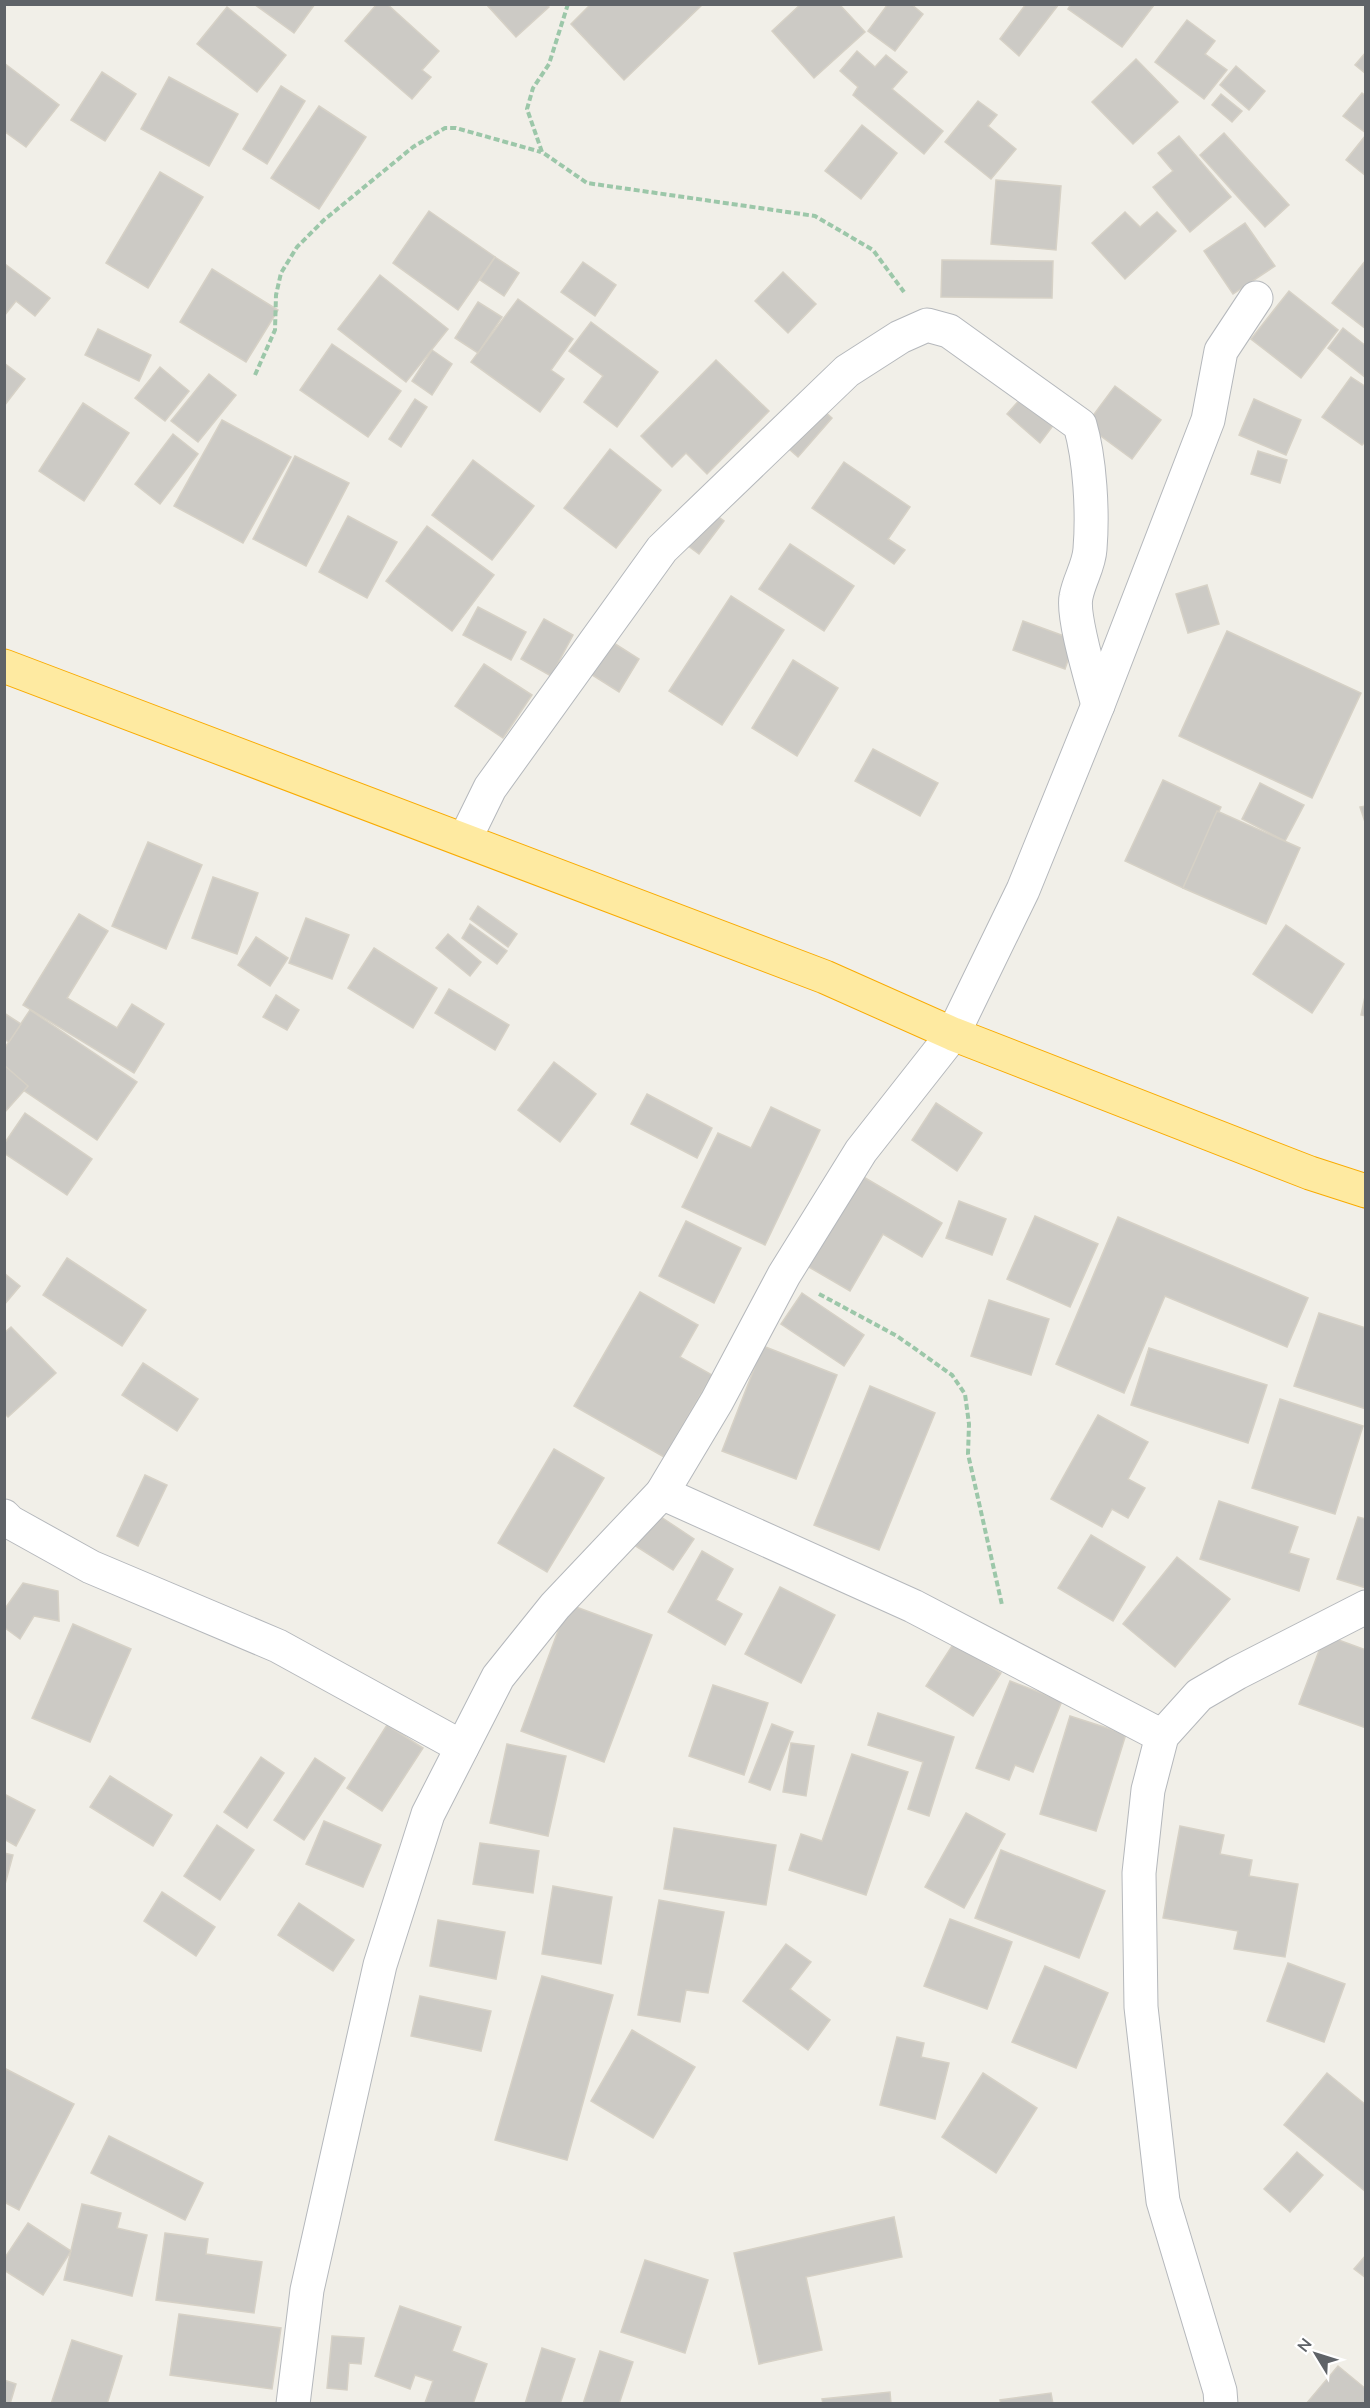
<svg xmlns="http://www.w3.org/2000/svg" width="1370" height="2408" font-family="'Nunito Sans',sans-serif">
<rect width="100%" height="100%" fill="#f1efe8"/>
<g fill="#cccac5" stroke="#d6d1c6" stroke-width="1.5">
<polygon points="254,4 315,4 294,33"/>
<polygon points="377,4 387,4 439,51 422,70 431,77 412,99 345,41"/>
<polygon points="486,4 546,4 549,7 516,37"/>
<polygon points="591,4 703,4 624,80 571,24"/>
<polygon points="801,4 839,4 865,32 814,78 772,31"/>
<polygon points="888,4 911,4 923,14 895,51 868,31"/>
<polygon points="1026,4 1059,4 1019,56 1000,39"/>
<polygon points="1071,4 1153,4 1154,5 1122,47 1068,9"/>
<polygon points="227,7 286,55 257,92 197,44"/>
<polygon points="1187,20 1215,41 1205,54 1227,70 1204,99 1155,62"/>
<polygon points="857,51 875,67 886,55 907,72 892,89 943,131 924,154 853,95 858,87 840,71"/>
<polygon points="1366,52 1366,74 1355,65"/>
<polygon points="1136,59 1178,102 1133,144 1092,102"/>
<polygon points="4,63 59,105 26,147 4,131"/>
<polygon points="1236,66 1265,91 1249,110 1220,85"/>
<polygon points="102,72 136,94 105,141 71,120"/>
<polygon points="169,77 238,114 209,166 141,129"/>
<polygon points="281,86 305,101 267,164 243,149"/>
<polygon points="1362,93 1366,96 1366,133 1343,116"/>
<polygon points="1221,94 1242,111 1232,122 1212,105"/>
<polygon points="978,101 997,115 988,126 1016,149 991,179 945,142"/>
<polygon points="319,106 366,137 319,209 271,178"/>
<polygon points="862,125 897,153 861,199 825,171"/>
<polygon points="1224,133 1289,205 1265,227 1200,155"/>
<polygon points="1366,135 1366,176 1346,160"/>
<polygon points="1179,136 1231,197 1190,232 1153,187 1173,171 1158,153"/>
<polygon points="160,172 203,197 148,288 106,263"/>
<polygon points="996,180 1061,186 1056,250 991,244"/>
<polygon points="429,211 495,257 458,310 393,263"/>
<polygon points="1125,212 1140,227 1157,212 1176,231 1125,279 1092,243"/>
<polygon points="1245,223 1275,266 1233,294 1204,251"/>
<polygon points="495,257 519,273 504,296 480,280"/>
<polygon points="942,260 1053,261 1052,298 941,297"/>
<polygon points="1366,260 1366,329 1332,303"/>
<polygon points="583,262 616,285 595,316 561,292"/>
<polygon points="5,264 50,298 35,316 16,301 4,316"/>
<polygon points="212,269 278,310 246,362 180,322"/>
<polygon points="783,272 816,304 788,333 755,301"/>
<polygon points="380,275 448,329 406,382 338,329"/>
<polygon points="1289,291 1338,330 1301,378 1251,339"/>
<polygon points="518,299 573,339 551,370 564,379 540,412 471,362"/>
<polygon points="478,302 502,317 478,353 455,338"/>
<polygon points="591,322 658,372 617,427 584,402 603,376 569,351"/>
<polygon points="1343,328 1366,346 1366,378 1328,348"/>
<polygon points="98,329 151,355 139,381 85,355"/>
<polygon points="332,344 401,391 368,437 300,390"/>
<polygon points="432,350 452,364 432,395 412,381"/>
<polygon points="716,360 769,411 707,474 686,453 672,467 641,436"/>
<polygon points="4,363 25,379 4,406"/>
<polygon points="160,367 189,391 165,421 135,398"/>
<polygon points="209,374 236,395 198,442 171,421"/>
<polygon points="1351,377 1366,387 1366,441 1362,445 1322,417"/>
<polygon points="1115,386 1161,420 1132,459 1086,425"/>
<polygon points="807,396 832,418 798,457 773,435"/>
<polygon points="1023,396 1058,419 1040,443 1007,414"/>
<polygon points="415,399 427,407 401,447 389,439"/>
<polygon points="1254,399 1301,420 1286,455 1239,435"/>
<polygon points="83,403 129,433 84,501 39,471"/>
<polygon points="222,420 291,457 243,543 174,506"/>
<polygon points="173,434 198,454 160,504 135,484"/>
<polygon points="610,449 661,490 616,548 564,508"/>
<polygon points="1258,451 1287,460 1280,483 1251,474"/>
<polygon points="295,456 349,483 306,566 253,539"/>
<polygon points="473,460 534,506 492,560 432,515"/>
<polygon points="844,462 910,507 888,539 905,550 894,564 812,508"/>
<polygon points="699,503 724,521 699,554 675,536"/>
<polygon points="348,516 397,542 367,598 319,572"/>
<polygon points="427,526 494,575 452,631 386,581"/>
<polygon points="790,544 854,586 824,631 759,589"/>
<polygon points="1207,585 1219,624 1188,633 1176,594"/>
<polygon points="731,596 784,630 722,725 669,691"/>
<polygon points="478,607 526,632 511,660 463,635"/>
<polygon points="544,619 573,635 551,676 521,659"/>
<polygon points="1023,621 1075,640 1065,669 1013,650"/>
<polygon points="1227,631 1361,693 1312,798 1179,736"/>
<polygon points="598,633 639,659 619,692 578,666"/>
<polygon points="793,660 838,688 797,756 752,728"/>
<polygon points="484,664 532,695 503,738 455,706"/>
<polygon points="873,749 938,783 920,816 855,781"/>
<polygon points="1163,780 1221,807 1183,888 1125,861"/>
<polygon points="1260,783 1304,805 1285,841 1242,819"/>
<polygon points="1366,806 1366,825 1360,807"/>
<polygon points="1217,811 1300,848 1266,924 1183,888"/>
<polygon points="148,842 202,865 166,949 112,926"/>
<polygon points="213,877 258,893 237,954 192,938"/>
<polygon points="478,906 517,934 508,947 470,919"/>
<polygon points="79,914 108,931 67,998 117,1028 132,1004 164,1024 134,1073 23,1005"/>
<polygon points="306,918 349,935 332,979 289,963"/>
<polygon points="470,924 507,951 497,964 462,938"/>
<polygon points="1286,925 1344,964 1312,1013 1253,974"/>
<polygon points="448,934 481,962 470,976 436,948"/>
<polygon points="256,937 288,958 270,986 238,965"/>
<polygon points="374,948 437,988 413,1028 348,988"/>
<polygon points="449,989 509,1025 495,1050 435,1013"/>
<polygon points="1366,992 1366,1016 1361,1015"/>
<polygon points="276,995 299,1010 287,1030 263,1017"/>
<polygon points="30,1010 137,1082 97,1140 4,1077 4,1049"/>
<polygon points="4,1013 21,1024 9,1042 4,1039"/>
<polygon points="554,1062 596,1094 560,1142 518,1110"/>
<polygon points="4,1065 28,1086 5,1112 4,1111"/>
<polygon points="647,1094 712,1128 697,1158 631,1124"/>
<polygon points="936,1103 982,1133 957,1171 912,1140"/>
<polygon points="771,1107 820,1130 765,1245 682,1207 718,1133 751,1148"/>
<polygon points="25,1113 92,1159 67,1195 4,1153 4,1144"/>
<polygon points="855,1172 942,1223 922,1257 883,1234 850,1291 802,1263"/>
<polygon points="959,1201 1006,1219 992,1255 946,1238"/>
<polygon points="1035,1216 1098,1244 1070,1307 1007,1279"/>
<polygon points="1118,1217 1308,1298 1287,1347 1165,1296 1124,1393 1056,1364"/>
<polygon points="686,1221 741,1248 714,1303 659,1276"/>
<polygon points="67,1258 146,1310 122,1346 43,1295"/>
<polygon points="4,1273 20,1286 4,1305"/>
<polygon points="640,1292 698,1325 680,1357 712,1375 664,1457 574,1406"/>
<polygon points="802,1293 864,1335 844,1366 781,1324"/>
<polygon points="989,1300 1049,1319 1031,1375 971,1356"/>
<polygon points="1319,1313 1366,1328 1366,1409 1294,1386"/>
<polygon points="11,1327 56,1373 8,1417 4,1413 4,1333"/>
<polygon points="763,1346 837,1375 796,1479 722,1451"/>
<polygon points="1149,1348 1267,1385 1248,1443 1131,1405"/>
<polygon points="143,1363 198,1399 177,1431 122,1395"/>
<polygon points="870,1386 935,1413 879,1550 814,1525"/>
<polygon points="1280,1399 1363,1426 1335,1514 1252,1488"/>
<polygon points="1098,1415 1148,1442 1128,1479 1145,1488 1128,1518 1112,1509 1102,1527 1051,1499"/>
<polygon points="554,1449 604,1478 547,1572 498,1543"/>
<polygon points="145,1475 167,1485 138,1546 117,1536"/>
<polygon points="1219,1501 1298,1527 1289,1553 1309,1559 1299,1591 1200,1559"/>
<polygon points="652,1511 694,1539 673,1570 631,1543"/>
<polygon points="1358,1517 1366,1519 1366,1588 1337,1579"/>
<polygon points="1091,1535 1145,1567 1113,1621 1058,1588"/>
<polygon points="702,1551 733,1569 716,1600 742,1614 725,1645 668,1612"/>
<polygon points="1177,1557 1230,1599 1175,1667 1123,1624"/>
<polygon points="23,1583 58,1591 59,1621 34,1616 20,1639 4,1627 4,1610"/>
<polygon points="780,1587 835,1615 801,1683 745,1654"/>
<polygon points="568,1604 652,1635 604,1762 521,1731"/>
<polygon points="73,1624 131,1649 90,1742 32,1718"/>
<polygon points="1325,1635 1366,1650 1366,1728 1299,1704"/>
<polygon points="954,1643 1001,1673 973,1716 926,1686"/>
<polygon points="1010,1681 1062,1701 1033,1772 1015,1765 1009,1780 976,1768"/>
<polygon points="713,1685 768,1703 744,1775 689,1756"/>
<polygon points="878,1713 954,1737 929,1816 908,1809 923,1762 868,1745"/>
<polygon points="1070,1716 1126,1734 1096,1831 1040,1814"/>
<polygon points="772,1724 793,1732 770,1790 749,1782"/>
<polygon points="387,1725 423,1748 382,1811 347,1788"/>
<polygon points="791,1743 814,1746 806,1796 783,1792"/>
<polygon points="507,1744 566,1756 548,1836 490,1823"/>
<polygon points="852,1754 908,1772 866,1895 789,1870 801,1834 822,1841"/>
<polygon points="261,1757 284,1773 247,1828 224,1812"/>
<polygon points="315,1758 345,1778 304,1840 274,1820"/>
<polygon points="110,1776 172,1815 153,1846 90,1807"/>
<polygon points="4,1794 35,1810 16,1846 4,1839"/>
<polygon points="966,1813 1005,1834 964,1908 925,1887"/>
<polygon points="324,1821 381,1845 363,1887 306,1864"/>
<polygon points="217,1825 254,1850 220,1900 184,1876"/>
<polygon points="1180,1826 1224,1835 1220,1854 1252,1860 1249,1876 1298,1884 1285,1957 1234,1949 1238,1931 1163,1918"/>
<polygon points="674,1828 776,1845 766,1905 664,1889"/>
<polygon points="480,1843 539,1851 533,1893 473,1884"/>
<polygon points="1001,1850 1105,1891 1079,1958 975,1918"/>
<polygon points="4,1853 13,1855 4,1888"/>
<polygon points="553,1886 612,1897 601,1964 542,1954"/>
<polygon points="162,1892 215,1927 196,1956 144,1921"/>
<polygon points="659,1900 724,1912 708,1993 686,1990 680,2022 638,2015"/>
<polygon points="299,1903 354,1940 333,1971 278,1935"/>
<polygon points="950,1919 1012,1942 987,2009 924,1986"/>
<polygon points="438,1920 505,1932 496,1979 430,1966"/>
<polygon points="786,1944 811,1962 790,1989 830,2020 808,2050 743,2001"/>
<polygon points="1288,1963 1345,1984 1324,2042 1267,2021"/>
<polygon points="1045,1966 1108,1993 1076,2068 1012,2042"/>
<polygon points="542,1976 613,1995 567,2160 495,2140"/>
<polygon points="420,1996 491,2011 481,2051 411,2036"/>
<polygon points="632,2030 695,2067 653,2138 591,2101"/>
<polygon points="897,2037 924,2043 921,2057 949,2063 935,2119 880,2105"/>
<polygon points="4,2068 74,2104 19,2210 4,2202"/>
<polygon points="983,2073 1037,2108 996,2173 942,2137"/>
<polygon points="1327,2073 1366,2105 1366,2192 1284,2125"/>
<polygon points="109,2136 203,2183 185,2220 91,2173"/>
<polygon points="1297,2152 1323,2175 1290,2212 1264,2189"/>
<polygon points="82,2204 121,2213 117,2228 147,2235 132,2296 64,2280"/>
<polygon points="894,2217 902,2257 806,2277 822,2350 759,2364 734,2253"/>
<polygon points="28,2223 71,2251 43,2295 4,2270 4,2259"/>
<polygon points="165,2233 208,2239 206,2254 262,2262 254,2313 156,2300"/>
<polygon points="1366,2255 1366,2278 1354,2269"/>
<polygon points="645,2260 708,2280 685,2353 621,2332"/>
<polygon points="400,2306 461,2327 452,2351 487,2364 473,2404 427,2404 425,2403 433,2381 415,2375 410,2389 375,2376"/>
<polygon points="179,2314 281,2328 272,2389 170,2375"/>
<polygon points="332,2336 364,2338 361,2364 349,2363 347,2390 327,2388"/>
<polygon points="72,2340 122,2356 107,2404 51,2404"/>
<polygon points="542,2348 575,2359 560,2404 525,2404"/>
<polygon points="600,2351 633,2362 619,2404 583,2404"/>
<polygon points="1338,2366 1366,2389 1366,2404 1306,2404"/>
<polygon points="4,2380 16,2384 10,2404 4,2404"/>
<polygon points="890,2392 891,2404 823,2404 822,2399"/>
<polygon points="1051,2393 1053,2404 1001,2404 1000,2400"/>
</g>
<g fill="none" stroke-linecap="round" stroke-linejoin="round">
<defs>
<g id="minor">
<path d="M465,839L490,788L662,549L847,371L900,337L927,325L949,331L1080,425C1090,459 1093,512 1090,549C1089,566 1079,580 1076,597C1072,617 1092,682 1098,705"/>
<polyline points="662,1493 913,1606 1162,1736"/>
<polyline points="4,1516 10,1522 91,1567 278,1646 462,1747"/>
<polyline points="293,2404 307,2290 380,1965 428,1814 498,1677 555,1606 662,1493 717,1401 784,1275 861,1151 953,1034 1023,890 1098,705 1208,420 1221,351 1256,298"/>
<polyline points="1221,2404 1220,2391 1163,2201 1141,2007 1139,1873 1148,1790 1162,1736 1199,1695 1237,1673 1366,1607"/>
</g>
<polyline id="trunk" points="4,666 825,977 953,1034 1310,1173 1366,1191"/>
</defs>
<use href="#minor" stroke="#b5b8bc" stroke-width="35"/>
<use href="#trunk" stroke="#f9ab00" stroke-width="35"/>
<g stroke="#9cc7a9" stroke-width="4" stroke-dasharray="6 3" stroke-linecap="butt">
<polyline points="568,4 549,64 533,88 527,109 542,152 587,183 815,216 873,250 904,292"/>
<polyline points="255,375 275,330 276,295 281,273 297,247 324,220 413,147 445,128 456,128 541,152"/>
<polyline points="819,1294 897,1336 952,1375 965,1394 969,1424 968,1454 1002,1605"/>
</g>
<use href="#minor" stroke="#fff" stroke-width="33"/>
<use href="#trunk" stroke="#feeaa1" stroke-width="33"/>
</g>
<rect width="1370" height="2408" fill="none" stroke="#5f6368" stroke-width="12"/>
<g transform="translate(1316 2354) rotate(308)" stroke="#ffffff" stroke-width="4.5" paint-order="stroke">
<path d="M0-4.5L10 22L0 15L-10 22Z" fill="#5f6368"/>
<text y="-9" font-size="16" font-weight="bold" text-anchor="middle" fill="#5f6368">N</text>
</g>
</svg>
